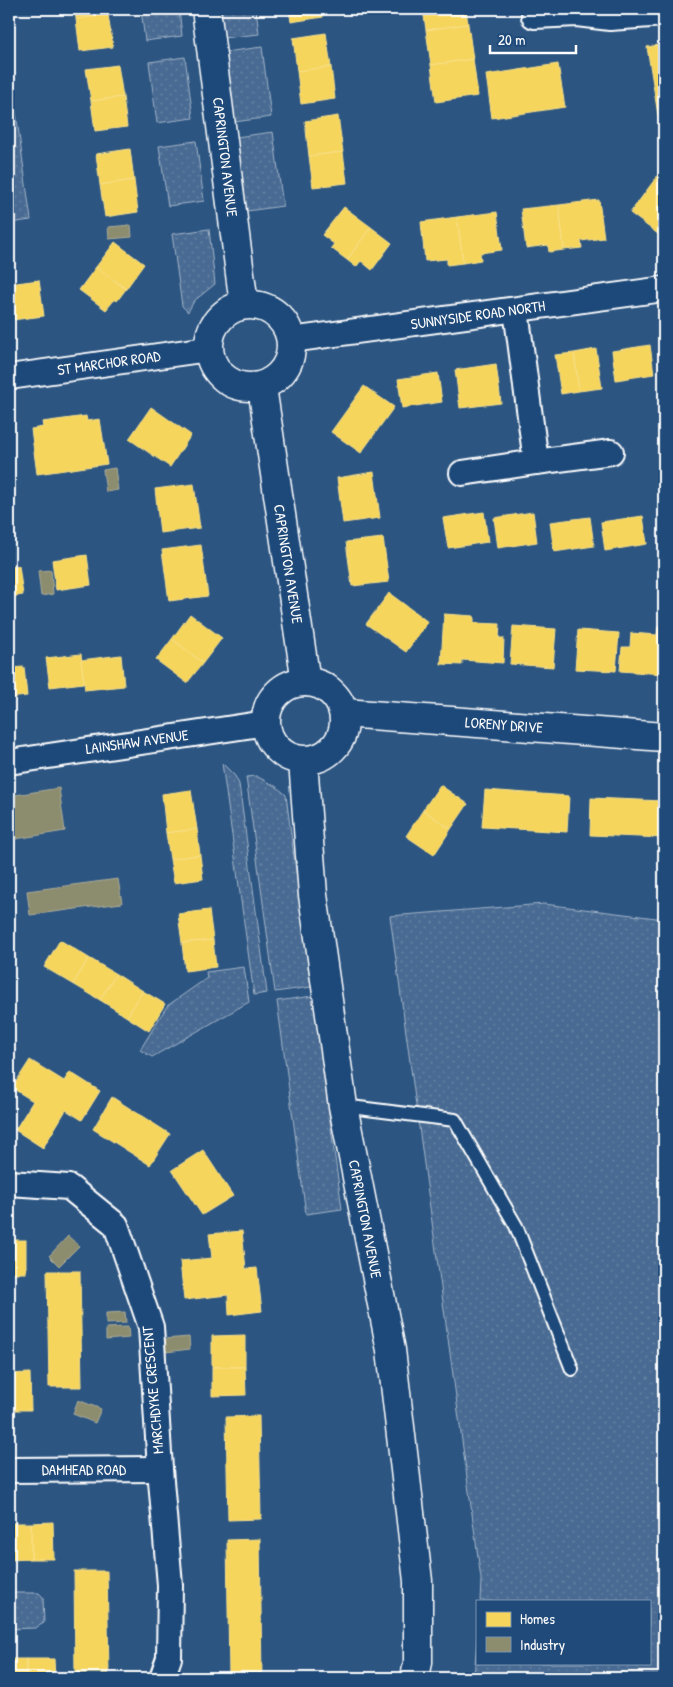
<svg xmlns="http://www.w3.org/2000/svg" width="673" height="1687" font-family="'Patrick Hand',sans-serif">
<defs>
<pattern id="grass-dots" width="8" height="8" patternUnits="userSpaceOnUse" patternTransform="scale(1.25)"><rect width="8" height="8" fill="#486b92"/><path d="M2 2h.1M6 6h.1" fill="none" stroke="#6381a2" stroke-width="1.8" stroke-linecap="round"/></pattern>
</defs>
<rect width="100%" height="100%" fill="#2c5582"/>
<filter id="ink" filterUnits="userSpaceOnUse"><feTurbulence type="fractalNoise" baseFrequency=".02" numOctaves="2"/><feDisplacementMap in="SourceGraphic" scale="10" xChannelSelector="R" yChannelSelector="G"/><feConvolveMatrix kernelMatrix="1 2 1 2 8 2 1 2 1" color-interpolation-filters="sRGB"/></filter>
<g filter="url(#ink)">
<g fill="url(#grass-dots)" stroke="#a4b5c8">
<polygon points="141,9 179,9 182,36 145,41"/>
<polygon points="219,9 256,9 259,34 223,38"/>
<polygon points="262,47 271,117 234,122 225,52"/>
<polygon points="185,57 193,118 157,123 149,62"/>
<polygon points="9,63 31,220 9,223"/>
<polygon points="273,132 283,206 247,211 236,137"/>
<polygon points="196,141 204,201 168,206 159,146"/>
<polygon points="209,229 215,284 194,301 188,312 182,306 172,234"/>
<polygon points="222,763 235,776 239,784 267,993 254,995"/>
<polygon points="256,776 277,787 286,795 311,987 275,992 246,777"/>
<polygon points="544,904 664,919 664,1678 474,1678 477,1638 477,1663 649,1663 649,1601 480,1601 481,1579 390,916"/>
<polygon points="244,967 249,1002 152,1057 140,1050 167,1006 207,978 206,972"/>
<polygon points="313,996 342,1209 306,1214 277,1001"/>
<polygon points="9,1593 39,1593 43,1597 44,1623 35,1628 9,1629"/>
</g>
<g fill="#f6d55c" stroke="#f9e28d">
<polygon points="75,9 108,9 108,15 76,19"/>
<polygon points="289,9 322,9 323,17 291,22"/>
<polygon points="423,9 466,9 468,24 426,30"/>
<polygon points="108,15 113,47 80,51 76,19"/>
<polygon points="468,24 473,59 431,65 426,30"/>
<polygon points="326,33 331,67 297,71 293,38"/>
<polygon points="664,44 664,120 659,121 647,47"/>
<polygon points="473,59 478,96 436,102 431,65"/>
<polygon points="558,64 565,107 492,118 486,75"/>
<polygon points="118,65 123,97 91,101 86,69"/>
<polygon points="331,67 335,99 301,104 297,71"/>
<polygon points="123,97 127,127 95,131 91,101"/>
<polygon points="338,116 343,152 309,156 305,121"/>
<polygon points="130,149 134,180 100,185 96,154"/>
<polygon points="343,152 347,183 313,187 309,156"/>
<polygon points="664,167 664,234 662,237 630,213"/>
<polygon points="134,180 138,212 105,217 100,185"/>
<polygon points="599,200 604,238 581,241 582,248 564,250 559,205"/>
<polygon points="559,205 564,250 549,252 548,245 526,248 521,209"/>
<polygon points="344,207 371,227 347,260 331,248 334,244 322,235"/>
<polygon points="497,212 502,250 480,253 481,260 463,263 457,217"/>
<polygon points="457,217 463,263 447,265 447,259 425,261 421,222"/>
<polygon points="371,227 392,243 372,270 361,261 356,267 347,260"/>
<polygon points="115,242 144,264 126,289 96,267"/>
<polygon points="96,267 126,289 117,301 115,299 106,310 79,290"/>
<polygon points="39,280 44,316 12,320 9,284"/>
<polygon points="9,295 12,320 9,321"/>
<polygon points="650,345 654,374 616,380 612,351"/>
<polygon points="596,349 602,388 579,391 574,353"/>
<polygon points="574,353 579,391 561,394 555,355"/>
<polygon points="496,364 501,403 460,408 455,370"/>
<polygon points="438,373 442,402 402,408 398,379"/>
<polygon points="364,386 394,407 361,453 331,432"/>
<polygon points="151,407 191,435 170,467 129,439"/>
<polygon points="86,416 87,421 100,419 107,464 37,474 31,429 43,427 42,422"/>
<polygon points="374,472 380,518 343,523 337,478"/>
<polygon points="194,484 200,528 160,533 155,489"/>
<polygon points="484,512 488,542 448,548 443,518"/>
<polygon points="533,512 537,542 498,548 494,518"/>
<polygon points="643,516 647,544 605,551 601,522"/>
<polygon points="590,517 594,546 554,552 550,522"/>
<polygon points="383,538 389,582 352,586 346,542"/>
<polygon points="201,545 208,596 169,601 162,550"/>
<polygon points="87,555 91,585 56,590 52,560"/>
<polygon points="19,566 23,595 9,597 9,567"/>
<polygon points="389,593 428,622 406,652 366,624"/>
<polygon points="190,614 222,638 203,663 172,639"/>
<polygon points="444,614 474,616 474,623 500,624 499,638 504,638 503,663 462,660 462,665 441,664"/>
<polygon points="513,626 556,629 553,667 510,664"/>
<polygon points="658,627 664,627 664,674 620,671 622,647 630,647 631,633 657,635"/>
<polygon points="578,630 619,633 616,671 575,669"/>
<polygon points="172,639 203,663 187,683 156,660"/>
<polygon points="81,654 84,683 50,687 46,658"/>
<polygon points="121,655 124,686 85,690 81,660"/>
<polygon points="24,667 27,696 9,698 9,668"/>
<polygon points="440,785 468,804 451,829 423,810"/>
<polygon points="191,790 197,829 166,833 162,794"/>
<polygon points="485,790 569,796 567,832 482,827"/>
<polygon points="591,798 664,801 664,838 590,835"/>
<polygon points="423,810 451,829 434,855 406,836"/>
<polygon points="197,829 200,855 170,859 166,833"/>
<polygon points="200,855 203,879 174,883 170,859"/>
<polygon points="209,910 213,940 182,943 178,914"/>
<polygon points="60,940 89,958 73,984 44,967"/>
<polygon points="213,940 216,967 185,971 182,943"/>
<polygon points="89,958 116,974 100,1000 73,984"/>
<polygon points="116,974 143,991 127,1017 100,1000"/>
<polygon points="143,991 165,1004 149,1031 127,1017"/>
<polygon points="30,1060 64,1081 70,1072 100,1091 82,1120 66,1110 43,1148 15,1130 33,1101 12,1088"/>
<polygon points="112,1097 170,1134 150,1165 93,1129"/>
<polygon points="203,1150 233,1196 202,1215 172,1170"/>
<polygon points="242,1231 246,1269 257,1268 262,1311 229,1315 228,1295 184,1300 180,1261 212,1258 209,1234"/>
<rect x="9" y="1240" width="17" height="33"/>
<polygon points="47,1271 80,1271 82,1387 49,1387"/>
<polygon points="245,1335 245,1367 212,1367 212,1336"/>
<polygon points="212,1367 245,1367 246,1395 212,1396"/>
<polygon points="30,1373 31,1410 9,1410 9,1374"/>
<polygon points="259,1416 261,1519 228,1520 226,1417"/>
<polygon points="53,1522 54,1559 31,1559 31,1523"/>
<polygon points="9,1523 31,1523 31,1559 9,1560"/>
<polygon points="260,1539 262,1678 229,1678 227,1540"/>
<polygon points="74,1571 107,1571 109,1673 75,1673"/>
<rect x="9" y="1659" width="17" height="19"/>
<polygon points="26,1659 54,1659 55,1678 26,1678"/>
</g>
<g fill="#8c8c6e" stroke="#aeae9a">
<polygon points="131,225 132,237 109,239 108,227"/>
<polygon points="115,468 118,490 106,492 103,470"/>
<polygon points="51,570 53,594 41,596 38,571"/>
<polygon points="59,788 65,831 9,840 9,796"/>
<polygon points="118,879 122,903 30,915 27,891"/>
<polygon points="9,900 13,921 9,921"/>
<polygon points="68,1236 79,1246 59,1266 49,1256"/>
<polygon points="125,1312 126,1323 106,1324 106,1313"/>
<polygon points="128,1327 129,1338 106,1340 106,1328"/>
<polygon points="189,1337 190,1349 166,1352 164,1339"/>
<polygon points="78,1400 101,1409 95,1423 73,1414"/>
</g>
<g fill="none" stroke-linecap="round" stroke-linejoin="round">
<defs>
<polyline id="service" points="343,1106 455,1120 516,1226 572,1369"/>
<g id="minor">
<polyline points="534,16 577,14 610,18 664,14"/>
<polyline points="516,310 536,462 611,452"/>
<polyline points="291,340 664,289"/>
<polyline points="9,377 208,349"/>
<polyline points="462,473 536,462"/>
<polyline points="9,762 266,723"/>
<polyline points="9,1183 69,1187 116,1225 151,1327 160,1469 170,1585 169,1658 162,1678"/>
<polyline points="9,1470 160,1469"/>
</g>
<g id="tertiary">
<polyline points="206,9 244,305"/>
<circle cx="250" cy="346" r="41"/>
<polyline points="262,387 306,682"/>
<circle cx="305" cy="721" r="39"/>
<polyline points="344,713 664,737"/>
<polyline points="303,761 313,895 343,1106 391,1350 418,1581 418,1662 415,1678"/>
</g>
</defs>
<use href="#service" stroke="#fff" stroke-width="16"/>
<use href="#minor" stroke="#fff" stroke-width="28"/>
<use href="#tertiary" stroke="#fff" stroke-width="31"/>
<use href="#service" stroke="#1f4a7a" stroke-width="12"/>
<use href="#minor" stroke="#1f4a7a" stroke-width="24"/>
<use href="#tertiary" stroke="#1f4a7a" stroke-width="28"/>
</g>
</g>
<g text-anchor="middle" stroke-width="5" stroke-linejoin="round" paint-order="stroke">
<g font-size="15" fill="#fff" stroke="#1f4a7a">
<text transform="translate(225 157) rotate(83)" y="5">CAPRINGTON AVENUE</text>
<text transform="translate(478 315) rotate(-8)" y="5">SUNNYSIDE ROAD NORTH</text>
<text transform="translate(109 363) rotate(-8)" y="5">ST MARCHOR ROAD</text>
<text transform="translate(288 564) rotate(81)" y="5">CAPRINGTON AVENUE</text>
<text transform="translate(504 725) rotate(4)" y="5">LORENY DRIVE</text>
<text transform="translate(137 742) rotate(-8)" y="5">LAINSHAW AVENUE</text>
<text transform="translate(365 1219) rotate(79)" y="5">CAPRINGTON AVENUE</text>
<text transform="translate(153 1390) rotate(-95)" y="5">MARCHDYKE CRESCENT</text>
<text x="84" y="1475">DAMHEAD ROAD</text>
</g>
</g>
<rect width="673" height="1687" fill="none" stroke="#1f4a7a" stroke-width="30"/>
<rect x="15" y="15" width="643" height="1657" fill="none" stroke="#fff" stroke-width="2" filter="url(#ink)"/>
<rect x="476" y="1600" width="175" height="65" fill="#1f4a7a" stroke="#7992af"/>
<rect x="486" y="1612" width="25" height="15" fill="#f6d55c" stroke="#7992af"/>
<text x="520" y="1624" font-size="15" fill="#ffffff">Homes</text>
<rect x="486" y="1637" width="25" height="15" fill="#8c8c6e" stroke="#7992af"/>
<text x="520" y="1650" font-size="15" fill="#ffffff">Industry</text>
<path d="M490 45v8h86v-8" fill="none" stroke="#ffffff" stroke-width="2.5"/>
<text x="498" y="45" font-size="15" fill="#ffffff" stroke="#1f4a7a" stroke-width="4" paint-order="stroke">20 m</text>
</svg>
